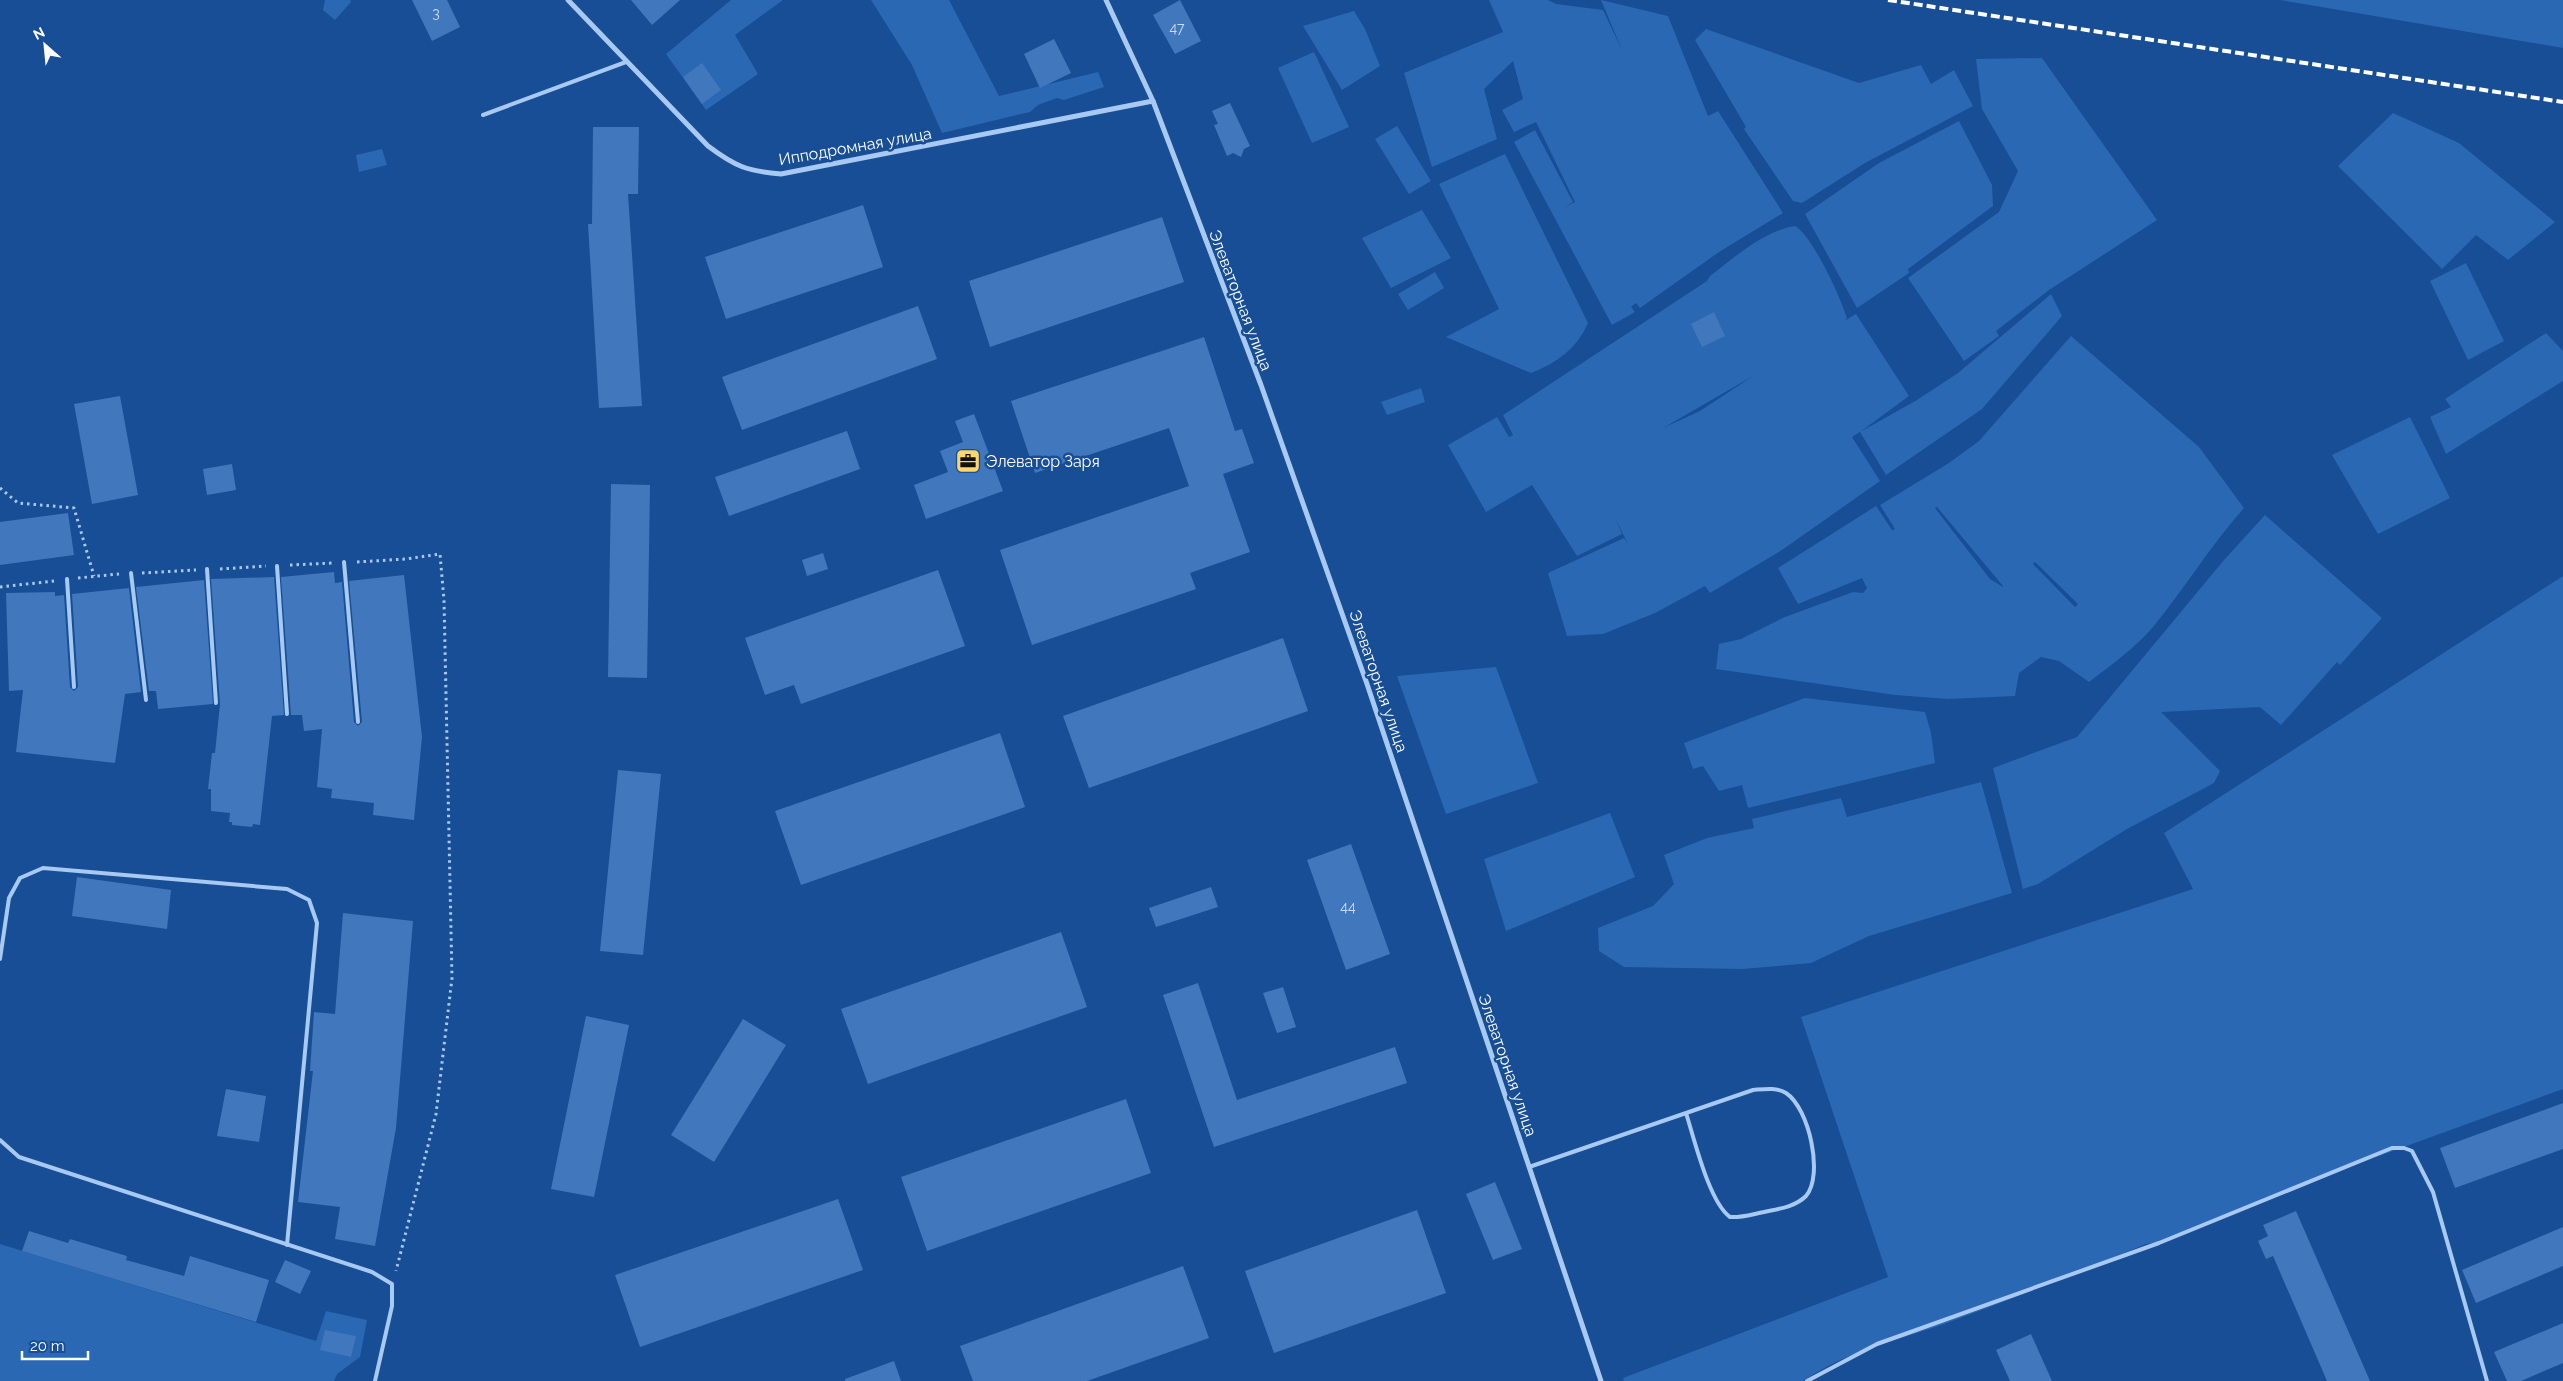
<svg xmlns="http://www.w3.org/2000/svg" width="2563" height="1381" font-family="Raleway,sans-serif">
<rect width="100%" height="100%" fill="#174e95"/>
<g fill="#2a68b4" fill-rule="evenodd">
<polygon points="325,0 350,0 351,2 335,20 323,10"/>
<polygon points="731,0 783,0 735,35 758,74 706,110 666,54"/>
<polygon points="871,0 949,0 999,96 1098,72 1104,87 1064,100 1057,98 1038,105 1030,112 942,133 912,65"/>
<polygon points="1489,0 1548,0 1556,4 1603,10 1623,52 1601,0 1668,16 1708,116 1718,111 1783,213 1719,252 1640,308 1636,303 1631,307 1635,312 1612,325 1514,142 1535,130 1573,202 1565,207 1575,202 1536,122 1514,132 1502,110 1523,99 1513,61 1484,89 1497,139 1432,167 1404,73 1503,32"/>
<polygon points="2280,0 2563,0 2563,48"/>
<polygon points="1354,11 1365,29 1380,66 1342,90 1303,26"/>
<polygon points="1706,29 1859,83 1921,65 1931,84 1954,70 1973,106 1865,163 1802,203 1793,201 1744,129 1746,127 1695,40"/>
<polygon points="1314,52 1349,127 1312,143 1278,68"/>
<polygon points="2042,58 2157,220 2049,290 1996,331 1999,336 1964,361 1908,278 1999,212 2018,171 1982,109 1976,59"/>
<polygon points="2393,113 2459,143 2555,222 2508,260 2476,235 2442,269 2338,166"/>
<polygon points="1959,121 1992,185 1993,206 1908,269 1909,273 1857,308 1805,214 1879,163"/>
<polygon points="1397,126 1431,181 1409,194 1375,139"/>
<polygon points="382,149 387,165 359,172 356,155"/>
<path d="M1505,154L1588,323C1577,348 1557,363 1531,373L1446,337L1499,309L1439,184Z"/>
<polygon points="1422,210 1451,258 1391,288 1362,238"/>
<path d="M1795,226C1812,235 1841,298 1847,318L1844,321L1856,314L1909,396L1860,432L1917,400L1958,373L2051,294L2062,316L1982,409L1886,475L1860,432L1852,437L1880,481L1782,550L1710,593L1705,586L1655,613L1603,634L1567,636L1548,573L1624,538L1628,544L1615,518L1622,534L1577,556L1532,485L1486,512L1448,445L1497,417L1509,437L1513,435L1503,415L1707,281L1710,276C1735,257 1763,231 1795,226ZM1753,376L1700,411L1663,428Z"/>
<polygon points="2466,263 2504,341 2468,360 2430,281"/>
<polygon points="1435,272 1444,288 1408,310 1398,294"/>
<polygon points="2546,333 2563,351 2563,381 2446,454 2430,417 2451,407 2445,399"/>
<path d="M2071,336L2199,447L2244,508C2210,546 2185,588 2153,627C2135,648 2111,665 2089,682L2059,661L2041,657L2019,673L2015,696L1948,699L1895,695L1716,669L1719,644L1741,639L1785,617L1853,592L1863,593L1867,588L1862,578L1798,604L1778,568L1876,506L1892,530L1895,529L1880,505L1949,463L1979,441ZM1937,507L2003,586V587L1990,579L1935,508ZM2035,562L2078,604L2075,607L2033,564Z"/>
<polygon points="1421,388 1425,402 1387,415 1381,402"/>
<polygon points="2410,417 2450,498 2378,534 2332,455"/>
<polygon points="2265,515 2382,618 2340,665 2337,662 2281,725 2260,707 2161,712 2220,771 2214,783 2127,829 2038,884 2023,889 1993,768 2077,737 2224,560"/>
<path d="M2563,576V1089L2313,1180L2166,1241L2146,1244C2079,1272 2012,1299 1944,1324C1893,1342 1849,1350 1803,1381H1624L1623,1378L1888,1277L1801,1017L2193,889L2164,833Z"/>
<polygon points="1496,667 1538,783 1446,814 1397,676"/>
<polygon points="1805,698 1925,712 1931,733 1935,763 1748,808 1742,785 1719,791 1703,766 1693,769 1684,743"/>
<polygon points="1981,782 2012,893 1869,936 1811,963 1743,969 1624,967 1599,951 1598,928 1653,906 1674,884 1664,855 1707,838 1754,828 1752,819 1841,798 1847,817"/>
<polygon points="1610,813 1635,877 1506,931 1484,859"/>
<polygon points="0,1244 316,1341 326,1311 367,1320 360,1357 337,1374 334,1381 0,1381"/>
</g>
<g fill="#4077bd">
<polygon points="412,0 447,0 460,27 432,41"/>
<polygon points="631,0 680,0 652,25"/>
<polygon points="1180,0 1201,41 1175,54 1153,15"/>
<polygon points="1054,39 1071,73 1040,88 1024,54"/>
<polygon points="702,63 721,90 702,104 683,77"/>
<polygon points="1230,103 1250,146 1244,149 1241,157 1233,153 1227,156 1214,125 1218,124 1212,111"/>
<polygon points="593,127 639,127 638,194 628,194 642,406 599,408 588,224 592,224"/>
<polygon points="863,205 883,267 726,319 705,257"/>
<polygon points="1162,217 1184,282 990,347 969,281"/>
<polygon points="918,306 937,359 742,430 722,377"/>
<polygon points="1714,312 1725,336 1702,347 1691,324"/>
<polygon points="1204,337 1235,431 1242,429 1254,463 1223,474 1250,552 1190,573 1196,589 1032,645 1000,550 1189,486 1169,428 1035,473 1011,401"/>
<polygon points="120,396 138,495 92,504 74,404"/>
<polygon points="974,414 1003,491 926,519 914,485 948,472 940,451 963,442 955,421"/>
<polygon points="847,431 860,469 729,516 715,477"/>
<polygon points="232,464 236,490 207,495 203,469"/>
<polygon points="611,484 650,485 647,678 608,677"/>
<polygon points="68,513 74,555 0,565 0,522"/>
<polygon points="823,553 828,569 807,576 802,560"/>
<polygon points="938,570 965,646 801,704 794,685 765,695 745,638"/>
<polygon points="334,572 335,583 342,582 354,722 358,726 362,722 349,581 404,575 422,737 414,820 373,815 374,803 331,798 332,789 317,787 322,729 304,731 302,715 291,715 281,577"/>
<polygon points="274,577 284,715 272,716 260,825 253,824 252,827 232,825 232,822 229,822 230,813 211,811 211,789 208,789 212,753 215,753 220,704 211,579"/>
<polygon points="204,580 213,704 158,709 156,691 149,691 136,587"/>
<polygon points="129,588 141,692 125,694 115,763 16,752 23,690 9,691 6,593 55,592 55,596 64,595 70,687 74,691 78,687 72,594"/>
<polygon points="1283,638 1308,711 1089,788 1063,716"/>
<polygon points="1000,733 1025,807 801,885 775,811"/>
<polygon points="618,770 661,774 643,955 600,951"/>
<polygon points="1351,844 1390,954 1346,970 1307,860"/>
<polygon points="77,877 171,890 167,929 72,916"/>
<polygon points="1211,887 1218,907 1156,927 1149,908"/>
<polygon points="343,913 413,921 396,1128 375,1246 335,1239 340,1207 298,1202 313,1071 310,1071 314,1012 335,1014"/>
<polygon points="1061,932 1087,1007 868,1084 841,1009"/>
<polygon points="1198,983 1237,1100 1395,1047 1407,1083 1214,1147 1163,995"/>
<polygon points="1283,987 1296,1027 1277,1033 1263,993"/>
<polygon points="586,1016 629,1025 594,1197 551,1189"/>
<polygon points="743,1019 786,1045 714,1162 671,1135"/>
<polygon points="226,1089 266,1096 259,1142 217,1136"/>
<polygon points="1126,1099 1151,1173 927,1251 901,1177"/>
<polygon points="2563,1103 2563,1149 2455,1188 2440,1148"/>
<polygon points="1495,1182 1522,1249 1493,1260 1466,1194"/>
<polygon points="838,1199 863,1270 640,1347 615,1275"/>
<polygon points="1417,1210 1446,1293 1274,1353 1245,1271"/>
<polygon points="2296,1211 2370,1381 2327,1381 2273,1256 2266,1259 2258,1241 2268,1236 2263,1225"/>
<polygon points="2563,1227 2563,1266 2476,1303 2462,1270"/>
<polygon points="29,1231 68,1243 70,1239 127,1256 126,1260 184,1276 190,1256 269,1280 256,1322 22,1251"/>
<polygon points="285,1260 311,1271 300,1294 275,1282"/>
<polygon points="1183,1266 1209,1338 1087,1381 973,1381 960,1346"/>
<polygon points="2563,1323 2563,1363 2521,1381 2507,1381 2494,1352"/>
<polygon points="325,1330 356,1336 351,1357 320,1350"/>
<polygon points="2031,1334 2052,1381 2010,1381 1996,1350"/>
<polygon points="894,1361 901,1381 845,1381 845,1379"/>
</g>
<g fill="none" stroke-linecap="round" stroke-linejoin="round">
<g stroke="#a8c9f1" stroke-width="3" stroke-dasharray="2.5 4" stroke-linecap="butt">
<polyline points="0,488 18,503 74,508 94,576"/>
<polyline points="357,562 406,559 440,554 444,600 452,978 436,1114 396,1271"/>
<polyline points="290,565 333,563"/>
<polyline points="220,569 266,566"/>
<polyline points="142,573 196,570"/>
<polyline points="78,578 119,574"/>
<polyline points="0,587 54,581"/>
</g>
<g stroke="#a8c9f1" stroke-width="4">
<polyline points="483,115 626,62"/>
<polyline points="344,562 358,722"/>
<polyline points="277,566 287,714"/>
<polyline points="207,569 216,703"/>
<polyline points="131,573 146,700"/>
<polyline points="67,579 74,687"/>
<polyline points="0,959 9,898 20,878 43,868 287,889 309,900 317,923 287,1245"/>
<polyline points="0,1140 19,1157 372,1272 392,1284 392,1306 375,1381"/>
<path d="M1529,1167L1753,1090C1765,1089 1776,1087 1786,1093C1809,1108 1824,1175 1806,1196C1795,1207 1778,1209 1764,1212C1753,1214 1741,1218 1730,1217C1709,1202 1694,1138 1686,1113"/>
<polyline points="1807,1381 1877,1344 2159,1243 2392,1148 2404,1148 2412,1151 2433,1192 2487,1381"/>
</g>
<g stroke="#a8c9f1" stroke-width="5">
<path d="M568,0L708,146C736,167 747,171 781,174L1153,101"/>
<polyline points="1106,0 1153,101 1261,385 1367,684 1601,1381"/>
</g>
<polyline stroke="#fff" stroke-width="4" stroke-dasharray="9 4" stroke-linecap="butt" points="1888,0 2563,102"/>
</g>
<defs>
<symbol id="office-square" viewBox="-11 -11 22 22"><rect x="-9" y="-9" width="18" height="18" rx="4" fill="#ffd468" stroke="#174e95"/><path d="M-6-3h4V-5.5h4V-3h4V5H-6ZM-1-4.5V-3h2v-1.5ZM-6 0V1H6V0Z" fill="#111"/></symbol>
</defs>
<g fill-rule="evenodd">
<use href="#office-square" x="954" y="447" width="28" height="28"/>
</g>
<g text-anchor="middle" stroke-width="5" stroke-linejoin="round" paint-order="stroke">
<g font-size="14" fill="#cfddee">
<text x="436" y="18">3</text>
<text x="1177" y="33">47</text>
<text x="1348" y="912">44</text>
</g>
<g font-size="16" fill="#fff" stroke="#174e95">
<text transform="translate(855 146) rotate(-10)" y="6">Ипподромная улица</text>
<text transform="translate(1241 300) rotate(69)" y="6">Элеваторная улица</text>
<text transform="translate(1379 681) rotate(71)" y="6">Элеваторная улица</text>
<text transform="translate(1508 1065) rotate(71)" y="6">Элеваторная улица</text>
</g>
<g font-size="16" fill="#fff" stroke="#174e95" text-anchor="start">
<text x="986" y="467">Элеватор Заря</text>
</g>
</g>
<g transform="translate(45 45) rotate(333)" stroke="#174e95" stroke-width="4" paint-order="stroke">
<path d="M0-4L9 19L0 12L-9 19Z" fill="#ffffff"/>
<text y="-8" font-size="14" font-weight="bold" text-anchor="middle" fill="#ffffff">N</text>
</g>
<path d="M22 1351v8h66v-8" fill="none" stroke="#ffffff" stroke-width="2.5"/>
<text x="30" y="1351" font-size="15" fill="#ffffff" stroke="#174e95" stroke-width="4" paint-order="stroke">20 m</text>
</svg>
